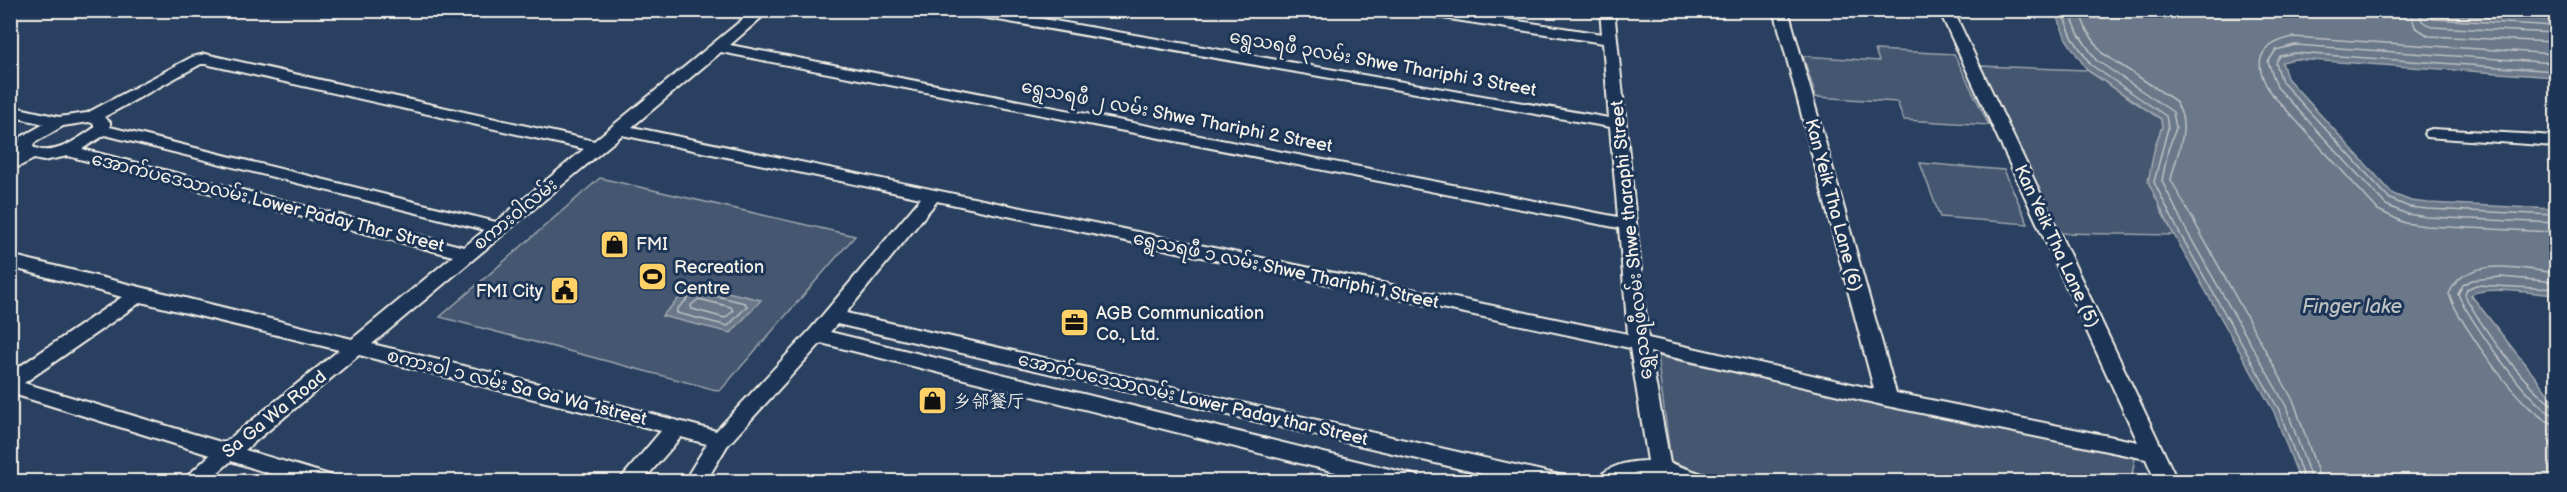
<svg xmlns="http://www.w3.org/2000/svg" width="2567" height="492" font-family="'Balsamiq Sans','LXGW WenKai TC','Noto Sans Myanmar',sans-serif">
<rect width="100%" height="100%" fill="#2a4060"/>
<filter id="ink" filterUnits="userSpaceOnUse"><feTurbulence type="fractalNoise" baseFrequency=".0167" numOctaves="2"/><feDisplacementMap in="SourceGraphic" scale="12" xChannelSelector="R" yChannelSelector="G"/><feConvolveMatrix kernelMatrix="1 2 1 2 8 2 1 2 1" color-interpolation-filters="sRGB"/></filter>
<g filter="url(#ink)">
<g fill="#445771" stroke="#9ca4ac" stroke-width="1.5">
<polygon points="1875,50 1954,54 1989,125 1904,120 1897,102 1816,97 1803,56 1879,61"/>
<polygon points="1980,66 2087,70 2161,119 2162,127 2155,146 2160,209 2174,235 2058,233"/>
<polygon points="1920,163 2004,170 2028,224 1940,217"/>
<polygon points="600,178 855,236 720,391 440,317"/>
<polygon points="1657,356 2135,458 2131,481 1721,481 1671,461"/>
</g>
<g fill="#6a788a" stroke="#a1a8b0" stroke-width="1.5">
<path d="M2376,11L2556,20V77L2295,59L2282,62L2287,78L2393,194L2411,201L2428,203L2556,209V295C2538,294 2483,285 2471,295L2556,404V481H2300L2274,412L2174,235L2148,182L2155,146L2162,127L2161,119L2087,70L2066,39L2055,11Z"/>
<polygon points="693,284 761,300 731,333 662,316"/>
</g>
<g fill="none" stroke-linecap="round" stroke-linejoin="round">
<g stroke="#bdc1c2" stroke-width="1.5">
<polyline points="2061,10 2072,37 2091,65 2166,116 2168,128 2154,182 2179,232 2279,410 2305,482"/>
<polyline points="2069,10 2078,33 2096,60 2173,112 2176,128 2168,150 2162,181 2185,228 2286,406 2312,482"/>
<path d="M2079,10L2086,29L2102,53L2174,100C2194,125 2176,153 2171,180L2294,402L2321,482"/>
<polyline points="2410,10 2415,27 2429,36 2556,42"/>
<polyline points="2419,10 2422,21 2431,27 2556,33"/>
<polyline points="2427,10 2428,17 2433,19 2556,26"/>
<path d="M2556,54L2293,37C2258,45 2252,62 2270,92L2378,210L2405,223L2426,226L2556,232"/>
<polyline points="2556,63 2295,45 2276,50 2268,62 2277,87 2386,205 2407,214 2427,217 2556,223"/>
<polyline points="2556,71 2295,53 2280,56 2276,63 2282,82 2390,199 2409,207 2427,209 2556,215"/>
<path d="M2556,273C2522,269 2465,254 2449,294C2458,322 2527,421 2556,424"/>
<path d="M2556,282L2501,277L2472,280L2463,285L2458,294C2467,316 2534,413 2556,415"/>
<path d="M2556,289L2476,285L2467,289L2465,295C2479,324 2529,392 2556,407"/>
<polygon points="696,291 745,303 747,306 728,326 677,313 677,309"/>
<polygon points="699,299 731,307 733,311 725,318 692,309 691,305"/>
</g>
<defs>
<g id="minor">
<path d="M754,10H770L730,45L1618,217L1610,127L964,14L957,10H992L1609,118L1603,43L1417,14L1410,10H1448L1602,34L1600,10H1614L1648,338L1874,389L1774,10H1788L1896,393L2138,442L1939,10H1953L2178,482H2156L2146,459L1887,406L1650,352L1670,463L1708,476L1711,482H1676L1652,477L1624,482H1596C1605,465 1631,461 1648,461L1630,348L937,201L846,313L1555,474L1563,476L1566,482H1517L837,324L830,332L1410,474L1418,476L1421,482H1375L821,343L727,446L711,473L715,482H693L689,473L707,444L681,437L642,482H618L661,431L359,355L245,450L333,476L336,482H296L231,461L207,482H181L210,455L10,393V373L122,297L10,267V255L352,339L453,256L68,156L43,161L34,159L10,171V159L20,153L16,149L21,137L44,124L10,116V106L59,117L87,113L192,57L205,54L594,141ZM721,52L1619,228L1628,334L632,127ZM201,64H205L584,149L496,222L110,127V122L104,117ZM89,122L94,124V128C77,139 53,158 33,147L34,143L63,126ZM105,135L485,230L464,247L82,149ZM622,135L921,198L810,330L716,431L543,385L372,344ZM141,302L339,350L224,443L24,383Z"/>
<polygon points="2432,129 2556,136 2556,146 2426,137 2424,134 2426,131"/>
</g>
</defs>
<use href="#minor" stroke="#f4f1e8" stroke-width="4"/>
<use href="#minor" fill="#1d3557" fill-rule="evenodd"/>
</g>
</g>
<defs>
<symbol id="shop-square" viewBox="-11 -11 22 22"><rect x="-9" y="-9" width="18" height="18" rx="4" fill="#ffd166" stroke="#1d3557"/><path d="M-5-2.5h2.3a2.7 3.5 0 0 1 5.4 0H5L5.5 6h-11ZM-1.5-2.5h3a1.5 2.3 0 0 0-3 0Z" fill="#111"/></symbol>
<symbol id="stadium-square" viewBox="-11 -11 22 22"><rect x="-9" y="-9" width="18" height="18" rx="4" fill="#ffd166" stroke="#1d3557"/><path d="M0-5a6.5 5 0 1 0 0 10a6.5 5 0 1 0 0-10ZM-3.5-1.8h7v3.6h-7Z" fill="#111"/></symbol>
<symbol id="civic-square" viewBox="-11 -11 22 22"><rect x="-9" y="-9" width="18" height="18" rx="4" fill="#ffd166" stroke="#1d3557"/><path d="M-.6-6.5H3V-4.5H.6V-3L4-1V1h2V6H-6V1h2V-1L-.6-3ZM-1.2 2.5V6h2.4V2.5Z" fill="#111"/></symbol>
<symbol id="office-square" viewBox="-11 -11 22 22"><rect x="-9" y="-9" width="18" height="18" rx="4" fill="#ffd166" stroke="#1d3557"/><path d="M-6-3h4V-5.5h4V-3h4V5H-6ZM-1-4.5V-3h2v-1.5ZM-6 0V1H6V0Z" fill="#111"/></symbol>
</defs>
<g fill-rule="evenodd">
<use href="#shop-square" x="598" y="228" width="33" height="33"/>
<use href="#stadium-square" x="636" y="260" width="33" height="33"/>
<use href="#civic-square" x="548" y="274" width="33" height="33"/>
<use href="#office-square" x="1058" y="306" width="33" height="33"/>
<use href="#shop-square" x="916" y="384" width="33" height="33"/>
</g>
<g text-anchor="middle" stroke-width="6" stroke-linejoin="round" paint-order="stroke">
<g font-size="18" fill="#f4f1e8" stroke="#1d3557">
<text transform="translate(1383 63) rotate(10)" y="6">ရွေသရဖီ ၃လမ်း Shwe Thariphi 3 Street</text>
<text transform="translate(1177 116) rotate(11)" y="6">ရွေသရဖီ ၂ လမ်း Shwe Thariphi 2 Street</text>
<text transform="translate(268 202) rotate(14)" y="6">အောက်ပဒေသာလမ်း Lower Paday Thar Street</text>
<text transform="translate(1834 205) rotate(75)" y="6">Kan Yeik Tha Lane (6)</text>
<text transform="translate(515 214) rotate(-39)" y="6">စကား၀ါလမ်း</text>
<text transform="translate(1631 240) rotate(-96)" y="6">ရွှေသရဖီလမ်း Shwe tharaphi Street</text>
<text transform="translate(2057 246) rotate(65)" y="6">Kan Yeik Tha Lane (5)</text>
<text transform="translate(1286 270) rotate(12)" y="6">ရွေသရဖီ ၁ လမ်း Shwe Thariphi 1 Street</text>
<text transform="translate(517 387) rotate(14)" y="6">စကားဝါ ၁ လမ်း Sa Ga Wa 1street</text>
<text transform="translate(1193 399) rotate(13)" y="6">အောက်ပဒေသာလမ်း Lower Paday thar Street</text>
<text transform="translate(274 414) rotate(-39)" y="6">Sa Ga Wa Road</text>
</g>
<g font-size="18" fill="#f4f1e8" stroke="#1d3557" text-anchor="start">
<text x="636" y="250">FMI</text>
<text x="674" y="273">Recreation<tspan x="674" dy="21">Centre</tspan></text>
<text x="543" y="297" text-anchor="end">FMI City</text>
<text x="1096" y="319">AGB Communication<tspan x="1096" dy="21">Co., Ltd.</tspan></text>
<text x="953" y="407">乡邻餐厅</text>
</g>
<g font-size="20" font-style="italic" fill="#bdc1c2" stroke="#1d3557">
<text x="2352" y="313">Finger lake</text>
</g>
</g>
<rect width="2567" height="492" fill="none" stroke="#1d3557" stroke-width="36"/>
<rect x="18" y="18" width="2531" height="456" fill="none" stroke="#f4f1e8" stroke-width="2" filter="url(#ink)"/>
</svg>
